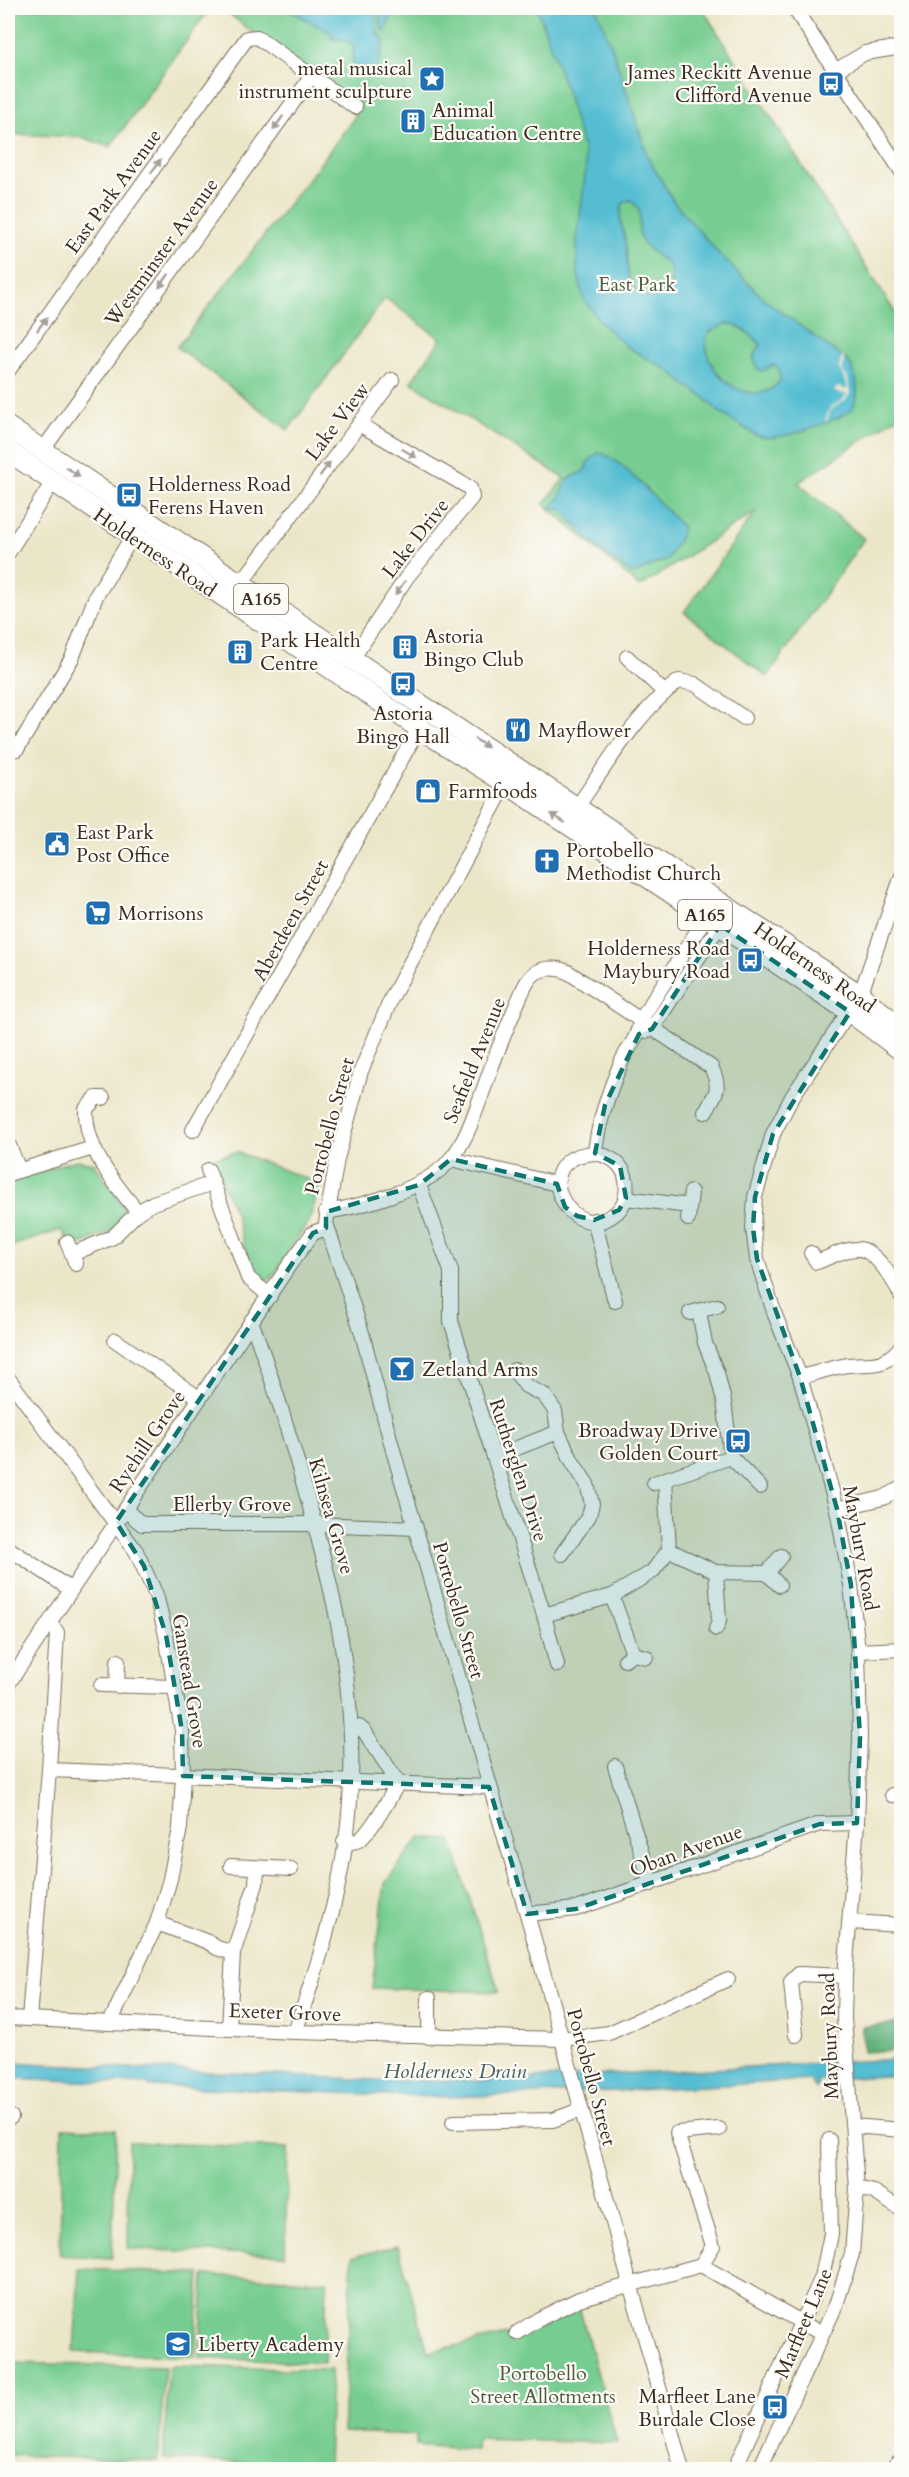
<svg xmlns="http://www.w3.org/2000/svg" width="909" height="2477" font-family="Cardo,serif">
<rect width="100%" height="100%" fill="#fdfcf7"/>
<filter id="ink" filterUnits="userSpaceOnUse"><feTurbulence type="fractalNoise" baseFrequency=".0167" numOctaves="2"/><feDisplacementMap in="SourceGraphic" scale="12" xChannelSelector="R" yChannelSelector="G"/><feConvolveMatrix kernelMatrix="1 2 1 2 8 2 1 2 1" color-interpolation-filters="sRGB"/></filter>
<filter id="wash" filterUnits="userSpaceOnUse"><feTurbulence type="fractalNoise" baseFrequency=".008" numOctaves="4" result="noise"/><feDisplacementMap in="SourceGraphic" scale="24" xChannelSelector="R" yChannelSelector="G"/><feGaussianBlur stdDeviation="1.35" result="paint"/><feColorMatrix in="noise" values="0 0 0 0 0 0 0 0 0 0 0 0 0 0 0 0 0 1.4 0 .05"/><feComposite in="paint" operator="in"/></filter>
<g filter="url(#wash)">
<rect width="100%" height="100%" fill="#ece6c9"/>
<g fill="#77cd91" stroke="#597c58" stroke-width="1.5">
<polygon points="8,8 210,8 110,147 82,137 8,134"/>
<polygon points="222,8 702,8 901,322 901,414 798,483 864,539 767,677 684,612 756,511 640,587 544,504 564,478 411,382 441,339 385,298 288,430 177,347 317,168 356,115"/>
<polygon points="237,1152 320,1184 310,1219 271,1279 261,1279 251,1270 235,1213 211,1158"/>
<polygon points="77,1160 94,1163 124,1208 124,1220 119,1228 73,1247 61,1230 8,1247 8,1179"/>
<polygon points="420,1837 451,1840 499,1992 372,1988 385,1883"/>
<polygon points="62,2128 116,2130 112,2258 60,2255"/>
<polygon points="129,2142 288,2148 285,2255 128,2249"/>
<polygon points="398,2246 428,2352 543,2327 578,2303 617,2443 477,2439 476,2450 416,2445 416,2435 343,2432 352,2257"/>
<polygon points="79,2269 200,2274 195,2357 74,2352"/>
<polygon points="204,2275 327,2281 324,2363 200,2358"/>
<polygon points="10,2363 165,2367 158,2461 8,2455"/>
<polygon points="169,2366 331,2370 328,2467 163,2459"/>
</g>
<polygon fill="#61b07b" stroke="#4e6d4c" stroke-width="1.5" points="901,2023 901,2050 863,2052 862,2027"/>
<g fill="#54bdd2" stroke="#487478" stroke-width="1.5" fill-rule="evenodd">
<polygon points="286,8 394,8 385,32 381,29 380,11 376,11 377,32 384,41 377,69 352,66 354,45 338,38 336,41 331,38 333,34"/>
<path d="M537,8H596L612,47L648,158L674,202L718,253L765,300L848,361C858,375 861,395 851,410C834,422 777,443 757,436L719,412L705,398L683,383L670,371L627,347L603,325L586,303L582,294L577,268V241L586,168L584,152L565,87ZM631,200L639,209C641,219 637,229 641,239C651,260 681,258 669,290L656,297C622,293 629,270 626,246C624,231 617,218 623,203ZM726,324C740,324 752,335 761,345L753,357L758,369L762,371L774,365L779,369L780,381C751,416 696,368 708,333Z"/>
<path d="M598,453C617,453 667,511 682,527C682,539 672,548 667,560C653,563 644,571 633,574C604,556 583,535 562,509H550L560,497L567,480L584,471L588,462Z"/>
<polygon points="901,2059 902,2075 817,2080 818,2087 815,2088 810,2080 617,2091 448,2097 150,2086 146,2084 8,2078 8,2062 376,2080 485,2081"/>
</g>
<polygon fill="#ece6c9" points="842,356 844,358 842,371 848,378 850,393 845,401 831,409 827,421 825,422 830,407 842,401 847,394 837,393 834,390 839,387 847,390 847,384 839,368"/>
</g>
<g filter="url(#ink)">
<g fill="none" stroke-linecap="round" stroke-linejoin="round">
<defs>
<g id="minor">
<polyline points="794,8 902,172"/>
<polyline points="835,71 865,53 902,47"/>
<polyline points="8,371 247,38 257,37 355,107"/>
<polyline points="42,451 312,76"/>
<polyline points="8,553 52,483"/>
<polyline points="236,590 392,380"/>
<polyline points="627,657 664,692"/>
<polyline points="352,659 407,577 472,497 470,488 359,424"/>
<polyline points="8,750 17,749 72,658 96,596 132,537"/>
<polyline points="506,783 391,999 361,1071 337,1159 326,1223 362,1333 393,1450 527,1914 682,2470"/>
<path d="M577,807C605,767 639,710 679,681L695,684L744,718"/>
<polyline points="646,1031 652,1029 723,920"/>
<path d="M103,1098H96L86,1109C85,1149 113,1182 138,1212"/>
<polyline points="193,1130 419,728"/>
<polyline points="8,1143 19,1170"/>
<path d="M595,1153C598,1122 609,1091 621,1063C628,1047 638,1039 640,1021L711,909"/>
<path d="M595,1153C604,1155 613,1158 619,1165C630,1177 629,1201 617,1212C573,1251 521,1157 595,1153Z"/>
<polyline points="451,1159 557,1184"/>
<polyline points="208,1170 235,1242"/>
<polyline points="8,1174 93,1148"/>
<polyline points="419,1185 451,1271 451,1321 544,1615 557,1665"/>
<polyline points="626,1198 689,1206"/>
<path d="M326,1212C363,1206 426,1189 450,1160C467,1140 474,1115 483,1091C493,1062 504,1034 516,1006C521,996 525,981 534,974C543,967 558,967 568,972L711,1067C722,1089 716,1093 705,1112"/>
<polyline points="688,1219 691,1192"/>
<polyline points="594,1220 615,1301"/>
<polyline points="67,1242 76,1264"/>
<polyline points="237,1247 248,1278 270,1296"/>
<path d="M811,1253L817,1262C829,1258 845,1248 858,1249C875,1249 895,1282 902,1297"/>
<polyline points="72,1254 113,1237 138,1212 153,1203 213,1183"/>
<polyline points="699,1312 705,1343 717,1373 724,1401 731,1457 760,1487"/>
<polyline points="690,1313 717,1306"/>
<path d="M251,1321C270,1369 284,1418 299,1468C329,1573 355,1670 351,1780C349,1866 323,1952 295,2032"/>
<polyline points="115,1340 199,1398"/>
<polyline points="514,1370 526,1386 544,1395 555,1411 558,1432 572,1461 587,1484 592,1504 589,1516 562,1554"/>
<path d="M800,1377C814,1374 827,1369 842,1366C868,1361 882,1372 902,1345"/>
<polyline points="8,1378 136,1551 156,1595 166,1635 182,1731 183,1776 180,1828 170,1879 157,1923 110,2023"/>
<polyline points="494,1457 558,1432"/>
<polyline points="654,1483 731,1457"/>
<polyline points="837,1509 883,1498 902,1488"/>
<polyline points="125,1510 142,1524 315,1524 416,1528"/>
<polyline points="8,1548 70,1589"/>
<polyline points="669,1550 716,1572 767,1573"/>
<polyline points="779,1585 767,1573 781,1556"/>
<polyline points="612,1596 633,1654"/>
<polyline points="544,1615 612,1596 652,1572 669,1550 665,1479"/>
<polyline points="716,1629 719,1621 716,1572"/>
<polyline points="858,1651 902,1649"/>
<polyline points="625,1660 633,1654 646,1657"/>
<polyline points="8,1684 290,1264 313,1233 326,1228"/>
<polyline points="101,1685 175,1687"/>
<polyline points="117,1686 118,1661"/>
<polyline points="351,1728 359,1727 365,1732 376,1750"/>
<polyline points="615,1766 651,1884"/>
<polyline points="49,1770 489,1787"/>
<polyline points="892,1795 902,1795"/>
<path d="M344,1841C349,1842 354,1843 359,1840C370,1833 391,1796 398,1783L379,1753"/>
<polyline points="231,1866 291,1869"/>
<polyline points="527,1914 576,1909 820,1824 857,1823"/>
<polyline points="850,1922 902,1925"/>
<polyline points="157,1923 208,1942 217,1948 233,1953"/>
<polyline points="8,2018 295,2032 561,2039 609,2033 728,1979"/>
<polyline points="29,2019 49,1770 57,1632 49,1623"/>
<polyline points="229,2029 233,1953 256,1884 257,1868"/>
<polyline points="796,2035 791,1982 799,1974 845,1976"/>
<polyline points="429,2037 429,1998"/>
<polyline points="8,2117 11,2117"/>
<polyline points="453,2122 553,2120 580,2110"/>
<polyline points="853,2126 902,2130"/>
<polyline points="857,2188 874,2192 902,2210"/>
<polyline points="701,2265 713,2246 677,2133 719,2129"/>
<polyline points="517,2333 539,2319 579,2299 701,2265 822,2334"/>
<polyline points="734,2470 822,2277 831,2234 829,2140"/>
<polyline points="759,2470 836,2305 852,2254 857,2188 844,2018 845,1976 857,1823 860,1737 858,1651 851,1585 837,1509 800,1377 775,1315 757,1259 753,1228 755,1197 773,1134 792,1097 860,995 902,876"/>
<polyline points="890,2470 902,2459"/>
</g>
<g id="highway">
<polyline points="8,427 352,659 860,995 902,1029"/>
<polyline points="8,451 419,728 506,783 706,916 850,1012 902,1051"/>
</g>
</defs>
<use href="#minor" stroke="#796c5a" stroke-width="16"/>
<use href="#highway" stroke="#796c5a" stroke-width="22"/>
<use href="#minor" stroke="#fff" stroke-width="14"/>
<use href="#highway" stroke="#fff" stroke-width="20"/>
</g>
<defs><path id="oneway-solid" d="M-6-.8H1V-3.2L6.5 0L1 3.2V.8H-6Z" transform="scale(1.5)"/></defs>
<g fill="#a79f9a">
<use href="#oneway-solid" transform="translate(278 123) rotate(126)"/>
<use href="#oneway-solid" transform="translate(156 166) rotate(-54)"/>
<use href="#oneway-solid" transform="translate(164 281) rotate(126)"/>
<use href="#oneway-solid" transform="translate(42 324) rotate(-54)"/>
<use href="#oneway-solid" transform="translate(409 453) rotate(30)"/>
<use href="#oneway-solid" transform="translate(325 469) rotate(-53)"/>
<use href="#oneway-solid" transform="translate(73 472) rotate(34)"/>
<use href="#oneway-solid" transform="translate(400 588) rotate(125)"/>
<use href="#oneway-solid" transform="translate(481 743) rotate(33)"/>
<use href="#oneway-solid" transform="translate(558 818) rotate(-147)"/>
</g>
</g>
<path fill="#0f766e" fill-opacity="0.2" stroke="#0f766e" stroke-width="4.5" stroke-dasharray="12 8" stroke-linejoin="round" d="M720,925L850,1012L773,1134L755,1197L753,1228L757,1259L800,1377L837,1509L851,1585L860,1737L857,1823L820,1824L576,1909L527,1914L489,1787L183,1776L182,1731L166,1635L144,1566L116,1522L313,1233L326,1228V1212L419,1185L451,1159L557,1184L565,1207L577,1216L594,1220L619,1210L626,1198L620,1166L595,1153L605,1105L639,1034L652,1029Z"/>
<defs>
<symbol id="sight-square" viewBox="-11 -11 22 22"><rect x="-9" y="-9" width="18" height="18" rx="4" fill="#1f6fb2" stroke="#fdfcf7"/><path d="M0-6L1.8-2.2L6-1.7L2.9 1.2L3.7 5.4L0 3.3L-3.7 5.4L-2.9 1.2L-6-1.7L-1.8-2.2Z" fill="#fff"/></symbol>
<symbol id="bus-square" viewBox="-11 -11 22 22"><rect x="-9" y="-9" width="18" height="18" rx="4" fill="#1f6fb2" stroke="#fdfcf7"/><path d="M-5-6H5V4H4V6H2V4H-2V6H-4V4H-5ZM-3.5-4V0h7V-4ZM-3.5 1.2v1.5H-2V1.2ZM2 1.2v1.5H3.5V1.2Z" fill="#fff"/></symbol>
<symbol id="building-square" viewBox="-11 -11 22 22"><rect x="-9" y="-9" width="18" height="18" rx="4" fill="#1f6fb2" stroke="#fdfcf7"/><path d="M-4-6H4V6H1V3H-1V6H-4ZM-2.5-4.3h1.7v1.8h-1.7ZM.8-4.3h1.7v1.8H.8ZM-2.5-1h1.7V.8h-1.7ZM.8-1h1.7V.8H.8Z" fill="#fff"/></symbol>
<symbol id="restaurant-square" viewBox="-11 -11 22 22"><rect x="-9" y="-9" width="18" height="18" rx="4" fill="#1f6fb2" stroke="#fdfcf7"/><path d="M-5-6h1v4h1v-4h1v4h1v-4h1v5L-1.5 .5V6h-2V.5L-5-1ZM5-6V6H3V1.5H1.5Q1.5-4 5-6Z" fill="#fff"/></symbol>
<symbol id="shop-square" viewBox="-11 -11 22 22"><rect x="-9" y="-9" width="18" height="18" rx="4" fill="#1f6fb2" stroke="#fdfcf7"/><path d="M-5-2.5h2.3a2.7 3.5 0 0 1 5.4 0H5L5.5 6h-11ZM-1.5-2.5h3a1.5 2.3 0 0 0-3 0Z" fill="#fff"/></symbol>
<symbol id="civic-square" viewBox="-11 -11 22 22"><rect x="-9" y="-9" width="18" height="18" rx="4" fill="#1f6fb2" stroke="#fdfcf7"/><path d="M-.6-6.5H3V-4.5H.6V-3L4-1V1h2V6H-6V1h2V-1L-.6-3ZM-1.2 2.5V6h2.4V2.5Z" fill="#fff"/></symbol>
<symbol id="church-square" viewBox="-11 -11 22 22"><rect x="-9" y="-9" width="18" height="18" rx="4" fill="#1f6fb2" stroke="#fdfcf7"/><path d="M-1.2-6h2.4v3.5h3.3v2.4h-3.3V6h-2.4V-.1h-3.3v-2.4h3.3Z" fill="#fff"/></symbol>
<symbol id="supermarket-square" viewBox="-11 -11 22 22"><rect x="-9" y="-9" width="18" height="18" rx="4" fill="#1f6fb2" stroke="#fdfcf7"/><path d="M-6-5.5h2.5l.6 2H6L4.5 2H-2.5L-4.4-4H-6ZM-1.5 3.2a1.3 1.3 0 1 0 .1 0ZM3 3.2a1.3 1.3 0 1 0 .1 0Z" fill="#fff"/></symbol>
<symbol id="bar-square" viewBox="-11 -11 22 22"><rect x="-9" y="-9" width="18" height="18" rx="4" fill="#1f6fb2" stroke="#fdfcf7"/><path d="M-6-5H6L.8 .8V4.5H3.5V6h-7V4.5H-.8V.8Z" fill="#fff"/></symbol>
<symbol id="school-square" viewBox="-11 -11 22 22"><rect x="-9" y="-9" width="18" height="18" rx="4" fill="#1f6fb2" stroke="#fdfcf7"/><path d="M0-5L7-2L0 1L-7-2ZM-4 1L0 2.5L4 1V4Q0 6-4 4Z" fill="#fff"/></symbol>
</defs>
<g fill-rule="evenodd">
<use href="#sight-square" x="417" y="64" width="30" height="30"/>
<use href="#bus-square" x="816" y="69" width="30" height="30"/>
<use href="#building-square" x="398" y="106" width="30" height="30"/>
<use href="#bus-square" x="114" y="480" width="30" height="30"/>
<use href="#building-square" x="390" y="632" width="30" height="30"/>
<use href="#building-square" x="225" y="637" width="30" height="30"/>
<use href="#bus-square" x="388" y="669" width="30" height="30"/>
<use href="#restaurant-square" x="503" y="715" width="30" height="30"/>
<use href="#shop-square" x="413" y="776" width="30" height="30"/>
<use href="#civic-square" x="42" y="829" width="30" height="30"/>
<use href="#church-square" x="532" y="846" width="30" height="30"/>
<use href="#supermarket-square" x="83" y="898" width="30" height="30"/>
<use href="#bus-square" x="735" y="945" width="30" height="30"/>
<use href="#bar-square" x="387" y="1354" width="30" height="30"/>
<use href="#bus-square" x="723" y="1426" width="30" height="30"/>
<use href="#school-square" x="163" y="2329" width="30" height="30"/>
<use href="#bus-square" x="760" y="2392" width="30" height="30"/>
</g>
<g text-anchor="middle" stroke-width="4.5" stroke-linejoin="round" paint-order="stroke">
<g fill="#fdfcf7" stroke="#75695f" stroke-width="1.5">
<rect x="234" y="584" width="54" height="30" rx="4.5"/>
<rect x="678" y="900" width="54" height="30" rx="4.5"/>
</g>
<g font-size="18" font-weight="bold" fill="#3b2a1e">
<text x="261" y="605">A165</text>
<text x="705" y="921">A165</text>
</g>
<g font-size="20" fill="#3b2a1e" stroke="#fdfcf7" text-anchor="start">
<text x="412" y="75" text-anchor="end">metal musical<tspan x="412" dy="23">instrument sculpture</tspan></text>
<text x="812" y="79" text-anchor="end">James Reckitt Avenue<tspan x="812" dy="23">Clifford Avenue</tspan></text>
<text x="432" y="117">Animal<tspan x="432" dy="23">Education Centre</tspan></text>
<text x="148" y="491">Holderness Road<tspan x="148" dy="23">Ferens Haven</tspan></text>
<text x="424" y="643">Astoria<tspan x="424" dy="23">Bingo Club</tspan></text>
<text x="260" y="647">Park Health<tspan x="260" dy="23">Centre</tspan></text>
<text x="403" y="720" text-anchor="middle">Astoria<tspan x="403" dy="23">Bingo Hall</tspan></text>
<text x="538" y="737">Mayflower</text>
<text x="448" y="798">Farmfoods</text>
<text x="76" y="839">East Park<tspan x="76" dy="23">Post Office</tspan></text>
<text x="566" y="857">Portobello<tspan x="566" dy="23">Methodist Church</tspan></text>
<text x="118" y="920">Morrisons</text>
<text x="730" y="955" text-anchor="end">Holderness Road<tspan x="730" dy="23">Maybury Road</tspan></text>
<text x="422" y="1376">Zetland Arms</text>
<text x="718" y="1437" text-anchor="end">Broadway Drive<tspan x="718" dy="23">Golden Court</tspan></text>
<text x="198" y="2351">Liberty Academy</text>
<text x="756" y="2403" text-anchor="end">Marfleet Lane<tspan x="756" dy="23">Burdale Close</tspan></text>
</g>
<g font-size="20" fill="#3b2a1e" stroke="#fdfcf7">
<text transform="translate(113 191) rotate(-54)" y="7">East Park Avenue</text>
<text transform="translate(161 252) rotate(-54)" y="7">Westminster Avenue</text>
<text transform="translate(337 421) rotate(-53)" y="7">Lake View</text>
<text transform="translate(415 538) rotate(-52)" y="7">Lake Drive</text>
<text transform="translate(155 552) rotate(34)" y="7">Holderness Road</text>
<text transform="translate(290 920) rotate(-61)" y="7">Aberdeen Street</text>
<text transform="translate(815 967) rotate(35)" y="7">Holderness Road</text>
<text transform="translate(474 1060) rotate(-68)" y="7">Seafield Avenue</text>
<text transform="translate(329 1126) rotate(-75)" y="7">Portobello Street</text>
<text transform="translate(147 1441) rotate(-56)" y="7">Ryehill Grove</text>
<text transform="translate(519 1470) rotate(72)" y="7">Rutherglen Drive</text>
<text x="232" y="1511">Ellerby Grove</text>
<text transform="translate(332 1516) rotate(74)" y="7">Kilnsea Grove</text>
<text transform="translate(861 1548) rotate(80)" y="7">Maybury Road</text>
<text transform="translate(459 1610) rotate(74)" y="7">Portobello Street</text>
<text transform="translate(190 1681) rotate(81)" y="7">Ganstead Grove</text>
<text transform="translate(686 1850) rotate(-20)" y="7">Oban Avenue</text>
<text transform="translate(285 2012) rotate(2)" y="7">Exeter Grove</text>
<text transform="translate(829 2036) rotate(-92)" y="7">Maybury Road</text>
<text transform="translate(592 2077) rotate(75)" y="7">Portobello Street</text>
<text transform="translate(803 2323) rotate(-67)" y="7">Marfleet Lane</text>
</g>
<g font-size="20" fill="#4d5b40" stroke="#fdfcf7">
<text x="637" y="291">East Park</text>
<text x="543" y="2380">Portobello<tspan x="543" dy="23">Street Allotments</tspan></text>
</g>
<g font-size="21" font-style="italic" fill="#445d5d" stroke="#fdfcf7">
<text x="455" y="2078">Holderness Drain</text>
</g>
</g>
<rect width="909" height="2477" fill="none" stroke="#fdfcf7" stroke-width="30"/>
</svg>
